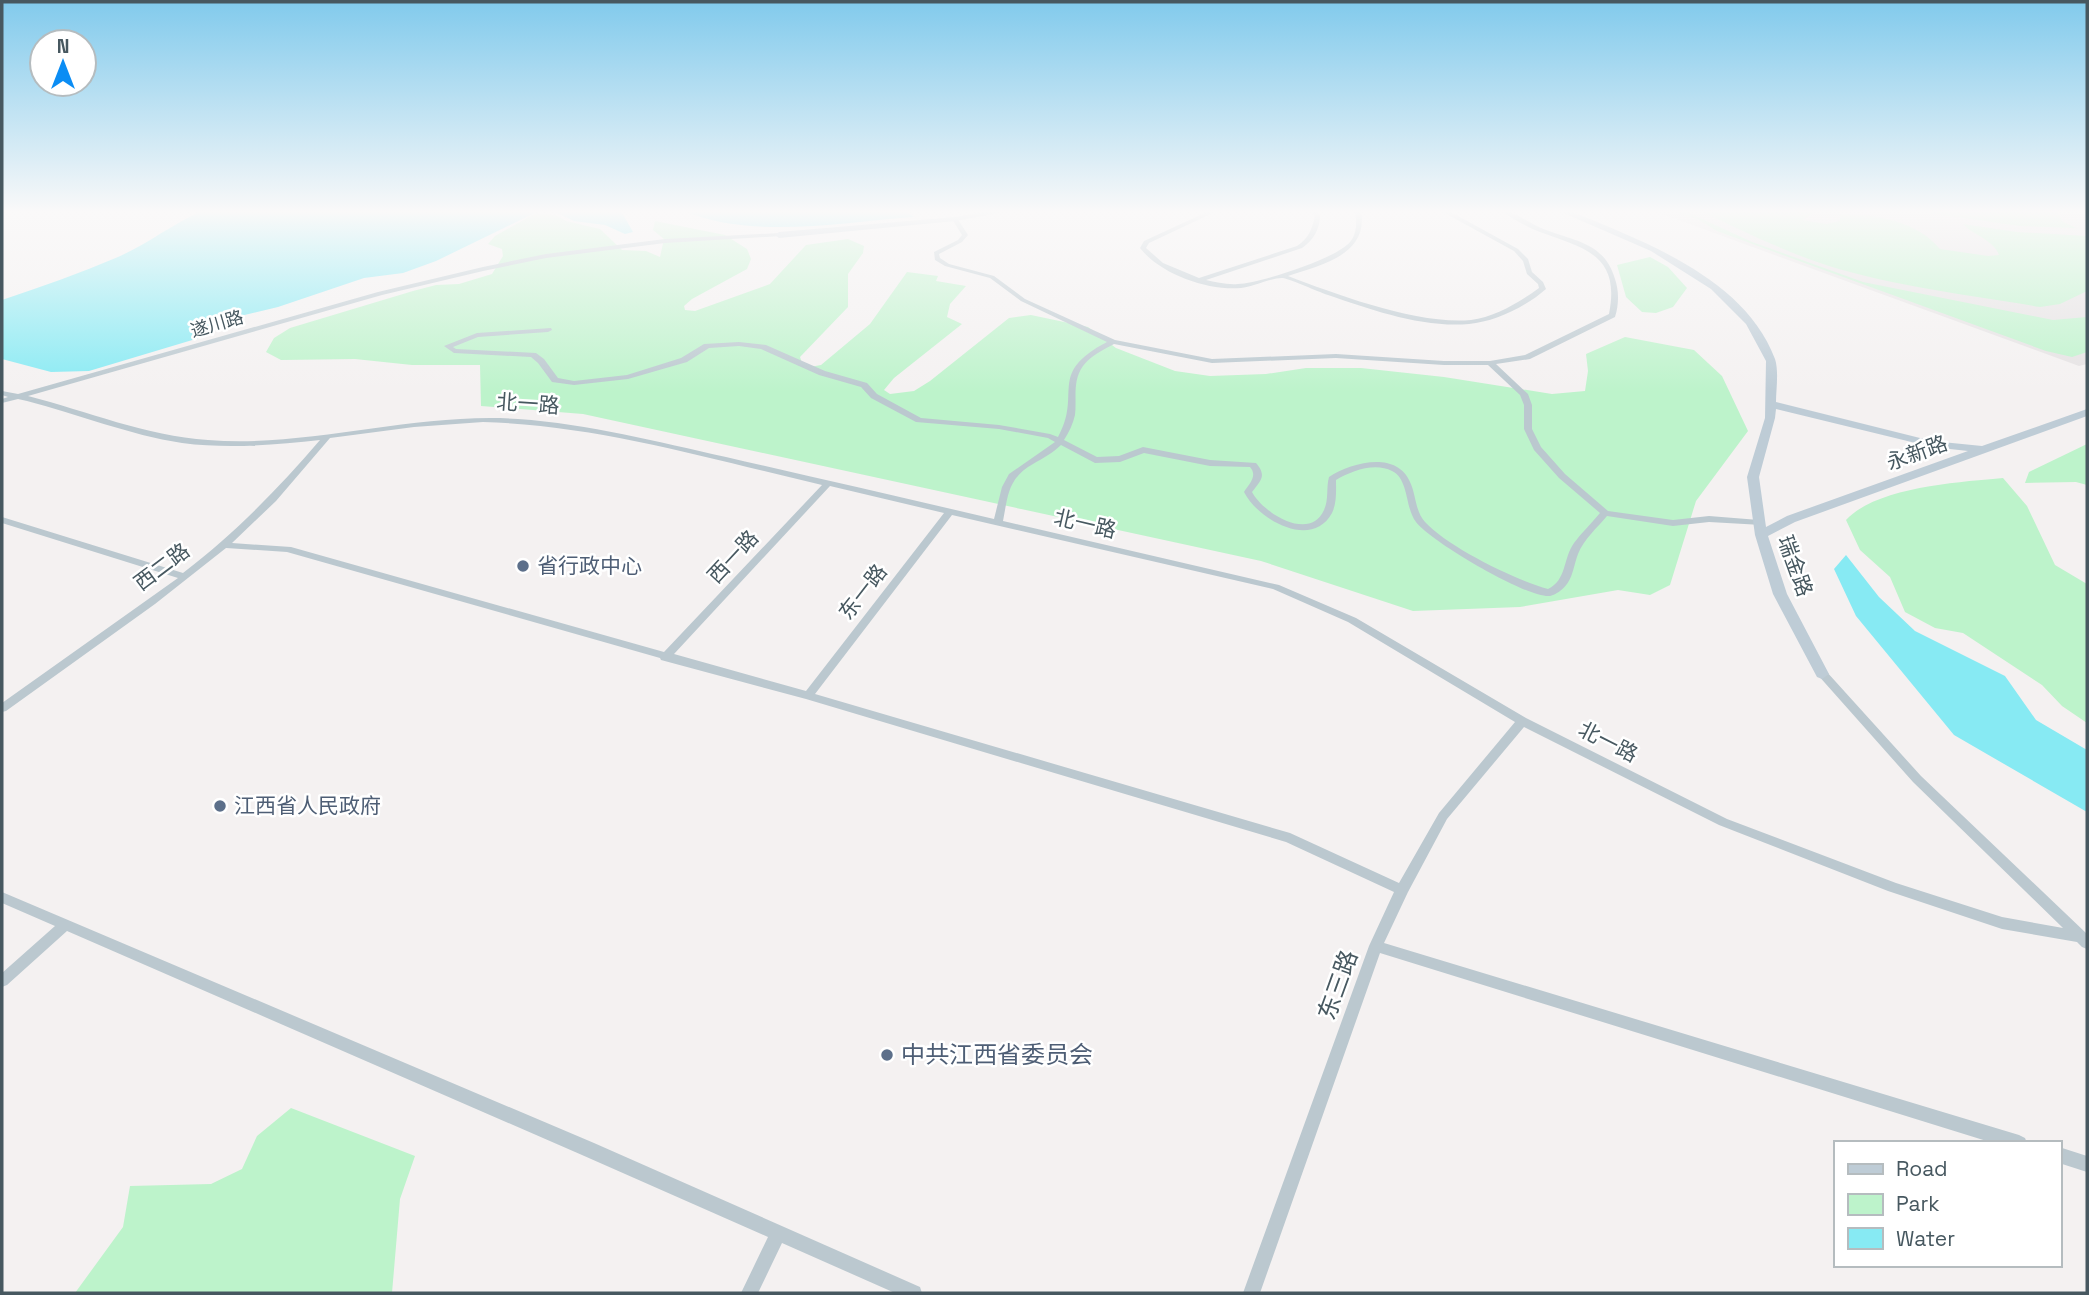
<svg xmlns="http://www.w3.org/2000/svg" width="2089" height="1295" font-family="'Space Grotesk','Noto Sans SC',sans-serif">
<rect width="100%" height="100%" fill="#f4f1f1"/>
<polygon fill="#e5e2e3" points="1654,211 2087,211 2087,364 2079,366"/>
<g fill="#bdf3cb">
<polygon points="1670,211 1685,211 1752,242 1863,282 2053,320 2087,317 2087,352 2072,357 2046,351 1717,231 1698,219"/>
<path d="M1701,211H1817L1802,220L1826,224L1840,221V214C1875,214 1917,221 1940,249L1988,256L1999,255C1994,240 1973,235 1963,224L2017,232L2087,236V291L2060,304L2040,307C1970,295 1897,287 1829,266C1785,252 1743,231 1701,211Z"/>
<polygon points="1914,211 2058,211 2062,221 2076,228 2020,226"/>
<polygon points="536,213 558,216 566,221 600,229 622,250 646,251 660,257 664,239 653,230 655,221 725,235 747,249 751,259 747,269 692,299 684,306 685,310 695,311 770,284 806,245 848,239 864,246 863,253 848,274 848,307 800,357 802,363 810,367 821,365 870,324 907,272 938,276 936,281 966,286 950,304 947,317 962,324 894,378 884,390 890,394 914,391 930,381 1009,318 1031,315 1088,327 1116,348 1175,371 1210,376 1266,374 1306,368 1361,368 1444,377 1552,394 1585,391 1588,371 1586,354 1625,337 1694,350 1722,376 1748,431 1696,501 1670,585 1650,595 1618,590 1520,607 1413,611 1261,561 583,414 481,406 480,365 412,365 355,359 281,360 266,352 274,338 290,328 413,291 436,285 459,284 492,274 503,256 502,249 488,244 495,236"/>
<polygon points="1650,257 1668,267 1687,288 1673,307 1656,313 1642,312 1626,297 1617,265"/>
<polygon points="2087,444 2087,485 2076,482 2025,483 2029,472"/>
<path d="M2003,478L2027,506L2055,565L2087,584V723L2062,706L2042,685L1963,633L1935,628L1905,612L1890,577L1860,550L1846,520C1876,487 1960,482 2003,478Z"/>
<polygon points="291,1108 415,1156 400,1199 392,1293 75,1293 123,1227 130,1186 211,1184 242,1169 257,1136"/>
</g>
<g fill="#87eaf3">
<path d="M202,211H539L436,261L403,273L364,278L278,307L236,317L199,338L89,371L51,372L2,359V300C41,287 80,273 118,257C148,244 172,224 202,211Z"/>
<polygon points="553,211 621,211 633,232 625,234 605,225 574,221"/>
<path d="M684,211H905L914,217C840,222 754,240 684,211Z"/>
<polygon points="1846,555 1879,597 1915,631 2005,676 2036,720 2087,750 2087,812 1954,735 1856,616 1834,569"/>
</g>
<g fill="none" stroke-linecap="round" stroke-linejoin="round">
<g fill="#bbc8cf" fill-rule="evenodd">
<path d="M1209,211H1217L1149,243L1146,248L1163,263L1199,278L1297,246C1309,238 1312,229 1315,216L1309,211H1316L1320,215C1320,228 1314,240 1302,248L1206,280C1216,282 1227,285 1238,284C1260,283 1336,259 1350,242C1357,234 1357,221 1355,211H1361C1369,255 1321,265 1288,276C1338,295 1418,325 1471,320C1495,317 1520,302 1539,288L1538,284L1527,274L1523,261L1514,251L1441,211H1449L1518,249L1528,259L1532,272L1543,282L1546,289C1527,306 1495,322 1469,324C1422,328 1372,310 1328,295C1316,291 1293,280 1283,278C1274,277 1252,287 1241,288C1208,291 1160,274 1140,248L1144,241Z"/>
<path d="M1501,211C1515,211 1528,223 1541,228C1572,241 1604,241 1615,279C1619,291 1619,304 1615,317L1530,359L1496,364L1528,394L1532,405V429L1541,447L1565,474L1608,511L1673,520L1709,516L1759,520L1764,523L1762,525L1709,522L1673,526L1607,516C1597,528 1584,539 1578,554C1573,567 1573,582 1560,591C1559,592 1552,596 1550,596C1528,599 1430,541 1416,522C1405,508 1409,479 1392,471C1375,462 1351,471 1336,480C1336,490 1337,503 1332,513C1312,550 1258,520 1244,492C1249,484 1258,476 1250,467L1210,466L1144,453L1120,462L1095,463L1061,445C1053,453 1043,458 1033,464C1008,478 1008,495 1003,521L1279,585L1356,618L1526,718L1727,819L1896,883L2002,917L2063,928L1913,782L1817,674L1818,671H1826L1921,776L2086,933L2087,935V949L2082,947L2077,942L2002,929L1888,891L1719,825L1524,727L1447,819L1408,892L1384,943L2019,1135L2025,1138L2027,1143H1993L1380,953L1260,1293H1243L1369,946L1394,892L1286,842L806,699L661,660L660,658L287,552L226,548L155,604L6,711L2,712V703L178,578L2,523V517L183,573C236,532 277,490 320,440C275,445 228,449 182,443C129,435 78,414 27,401L18,399L2,403V399L8,397L2,395V391L18,394L378,292L483,267L546,254L665,239L779,233L781,234V236L665,243L546,258L483,271L382,295L28,396C87,411 146,436 208,440C312,448 414,412 518,419C589,424 658,442 726,457C816,478 905,498 994,519L1002,487L1009,474L1055,442L1048,438L999,429L916,422L871,398L861,387L819,375L761,349L739,346L709,348L687,362L628,379L574,385L552,382L538,363L531,357L454,353L444,346L477,333L551,328L552,330L548,332L478,337L453,347L456,349L536,353L544,359L558,378L574,381L627,375L681,358L704,344L739,342L766,345L825,371L867,383L877,394L921,418L999,425L1050,434L1058,437C1083,393 1046,374 1107,342L1021,301L990,278L945,266L935,260L934,252L958,240L962,235L952,219L953,218H957L968,235L962,242L939,254L940,258L949,264L994,276L1025,299L1115,340L1212,359L1336,354L1444,361H1490L1525,355L1609,314C1621,254 1583,248 1540,232C1527,227 1513,219 1501,211ZM1114,344L1212,363L1336,358L1444,365H1488L1520,395L1524,405V429L1534,450L1559,478L1600,513C1592,523 1582,532 1574,543C1563,558 1567,580 1548,589C1515,580 1448,547 1425,522C1415,511 1416,494 1410,482C1396,450 1351,463 1329,477C1326,487 1329,500 1324,510C1310,542 1263,513 1252,492C1261,480 1267,476 1256,463L1210,460L1143,447L1119,456L1097,457L1064,440C1069,432 1073,424 1075,415C1077,399 1072,381 1083,366C1090,356 1103,350 1114,344ZM483,422C598,425 710,459 822,485L664,652L291,547L232,543L276,501L330,438L414,427ZM830,486L944,513L806,691L674,654ZM952,515L1273,589L1348,622L1515,722L1439,813L1399,883L1290,833L815,694Z"/>
<polygon points="2,892 594,1143 920,1287 922,1293 895,1293 782,1243 758,1293 741,1293 768,1237 582,1155 67,931 7,985 2,987 2,973 55,926 2,903"/>
<polygon points="2059,1147 2087,1156 2087,1172 2059,1163"/>
</g>
<g fill="#beccd6" fill-rule="evenodd">
<polygon points="989,211 1009,211 955,221 779,238 775,235 779,232 955,217"/>
<path d="M1559,211H1570C1643,241 1745,278 1775,359C1779,371 1776,390 1776,402L1932,441L1982,446L2087,409V416L1795,522L1768,536L1787,594L1829,674L1822,679L1817,677L1773,594L1755,535L1747,477L1765,418L1766,361L1746,324L1711,289L1651,251ZM1776,409L1932,447L1968,451L1787,516L1766,527L1759,477L1775,418Z"/>
</g>
</g>
<linearGradient id="sky" x2="0" y2="1"><stop stop-color="#81caec"/><stop offset="0.54" stop-color="#faf9f9"/><stop offset="1" stop-color="#faf9f9" stop-opacity="0"/></linearGradient>
<rect width="2089" height="392" fill="url(#sky)"/>
<g fill="#5c6f8a" stroke="#fff" stroke-width="2.5">
<circle cx="523" cy="566" r="7"/>
<circle cx="220" cy="806" r="7"/>
<circle cx="887" cy="1055" r="7"/>
</g>
<g text-anchor="middle" stroke-width="5" stroke-linejoin="round" paint-order="stroke">
<g font-size="18" fill="#475860" stroke="#fff">
<text transform="translate(217 324) rotate(-16)" y="6">遂川路</text>
</g>
<g font-size="21" fill="#475860" stroke="#fff">
<text transform="translate(528 404) rotate(4)" y="7">北一路</text>
<text transform="translate(1917 453) rotate(-20)" y="7">永新路</text>
<text transform="translate(1085 524) rotate(13)" y="7">北一路</text>
<text transform="translate(733 557) rotate(-47)" y="7">西一路</text>
<text transform="translate(1795 566) rotate(70)" y="7">瑞金路</text>
<text transform="translate(162 567) rotate(-37)" y="7">西二路</text>
<text transform="translate(863 592) rotate(-52)" y="7">东一路</text>
<text transform="translate(1608 742) rotate(27)" y="7">北一路</text>
</g>
<g font-size="21" fill="#4e5e75" stroke="#fff" text-anchor="start">
<text x="537" y="573">省行政中心</text>
<text x="234" y="813">江西省人民政府</text>
</g>
<g font-size="24" fill="#475860" stroke="#fff">
<text transform="translate(1338 985) rotate(-70)" y="8">东三路</text>
</g>
<g font-size="24" fill="#4e5e75" stroke="#fff" text-anchor="start">
<text x="901" y="1063">中共江西省委员会</text>
</g>
</g>
<rect width="2089" height="1295" fill="none" stroke="#475860" stroke-width="7"/>
<rect x="1834" y="1141" width="228" height="126" fill="#ffffff" stroke="#b5bcbf" stroke-width="2"/>
<rect x="1848" y="1164" width="35" height="10" fill="#beccd6" stroke="#b5bcbf" stroke-width="2"/>
<text x="1896" y="1176" font-size="21" fill="#475860">Road</text>
<rect x="1848" y="1194" width="35" height="21" fill="#bdf3cb" stroke="#b5bcbf" stroke-width="2"/>
<text x="1896" y="1211" font-size="21" fill="#475860">Park</text>
<rect x="1848" y="1228" width="35" height="21" fill="#87eaf3" stroke="#b5bcbf" stroke-width="2"/>
<text x="1896" y="1246" font-size="21" fill="#475860">Water</text>
<g transform="translate(63 63)"><circle r="33" fill="#ffffff" stroke="#b5bcbf" stroke-width="2"/>
<path d="M0-5L12 26L0 18L-12 26Z" fill="#0b8df4"/>
<text y="-10" font-size="19" font-weight="bold" text-anchor="middle" fill="#475860">N</text>
</g>
</svg>
